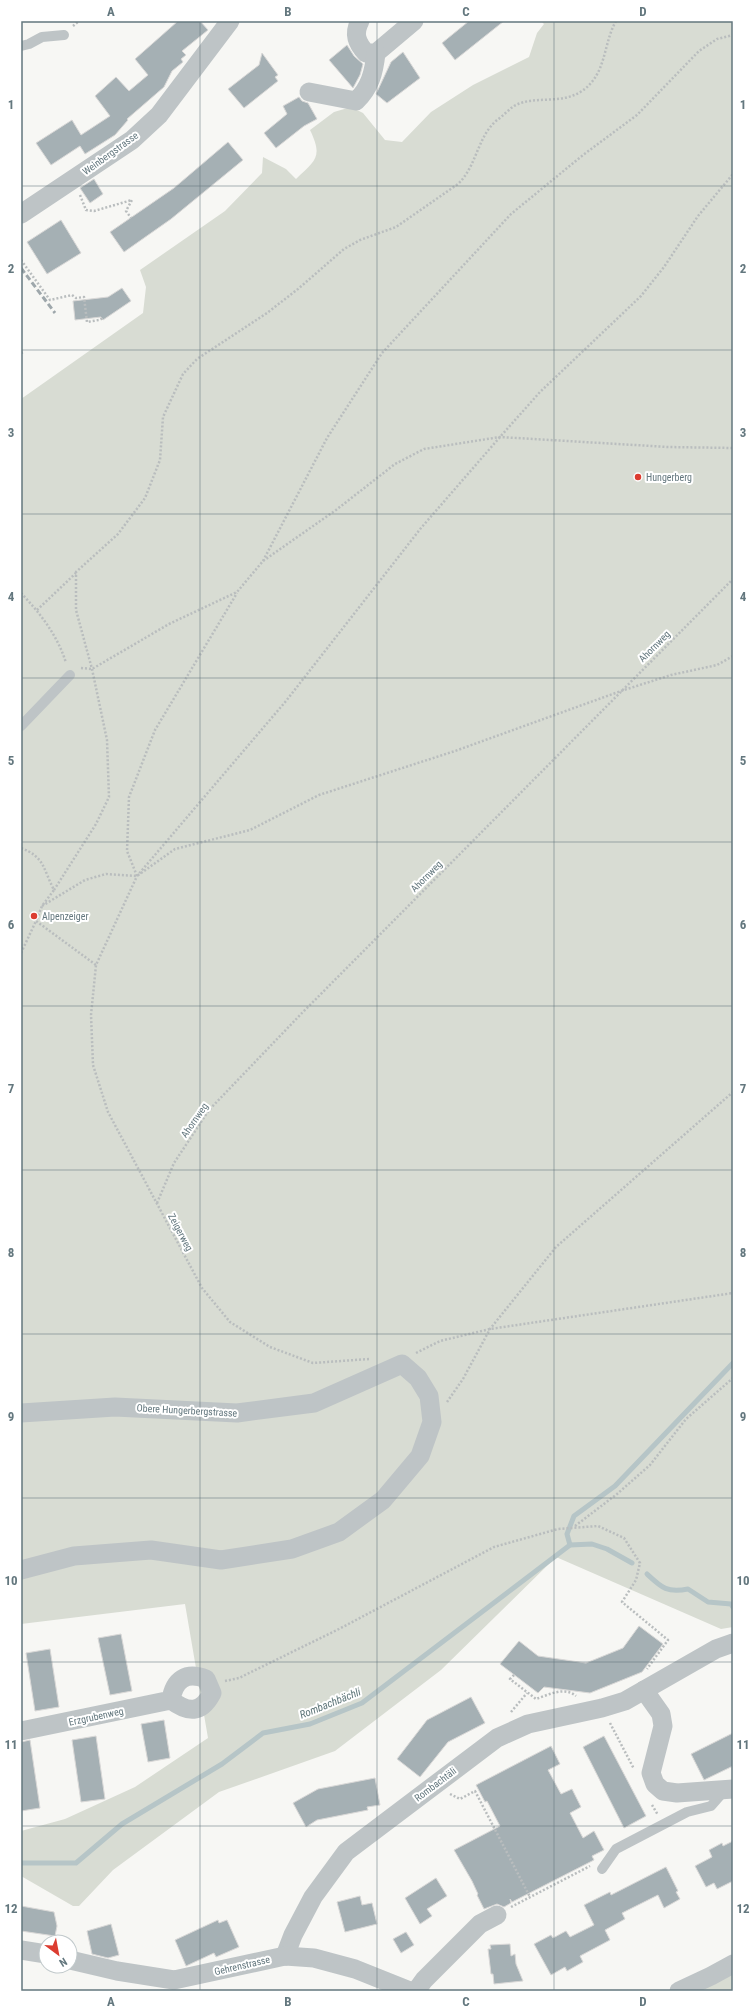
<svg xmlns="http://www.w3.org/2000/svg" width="754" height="2012" font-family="'Roboto Condensed',sans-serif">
<rect width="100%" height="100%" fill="#f7f7f4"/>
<g fill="#d8dcd3">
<path d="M541,21H733V1627L721,1629L556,1557L441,1670L335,1751L219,1792L113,1870L79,1906H73L21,1876V1831L65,1819L135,1787L208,1738L185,1604L21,1624V399L143,313L146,287L140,270L225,211L262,173L263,157L286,169L296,179C316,160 323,157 310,130L334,112L351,107L363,113L385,140L402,142L431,112L473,85L529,57L537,33L544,24Z"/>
<polygon points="733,1971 733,1991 691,1991"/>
</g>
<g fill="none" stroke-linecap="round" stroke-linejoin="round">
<g stroke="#b6c5c7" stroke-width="5">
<polyline points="570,1545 567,1534 574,1516 615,1486 733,1363"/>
<path d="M647,1574C662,1588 667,1593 688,1589L708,1602L731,1604L733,1607"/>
<polyline points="21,1863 76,1863 122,1824 222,1764 263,1733 310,1724 362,1703 570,1545 592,1544 607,1549 632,1563"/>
</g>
</g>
<g fill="#a5b0b4" stroke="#d9d8d7">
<polygon points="178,21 200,21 208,30 182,51 186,55 181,59 183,62 172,71 164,87 127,119 128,120 115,135 85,154 80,146 51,165 36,143 72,120 81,135 110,116 95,96 116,77 129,91 148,75 135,59"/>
<polygon points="469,21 504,21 455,60 442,43"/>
<polygon points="347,45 354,56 363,64 360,75 353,88 329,60"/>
<polygon points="403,52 420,78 387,103 376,94 391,62"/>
<polygon points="262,53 278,75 275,77 278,81 244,108 228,89 259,65"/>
<polygon points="299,97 302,101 308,103 317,119 304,126 276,148 264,133 287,114 283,106"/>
<polygon points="228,142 243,160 171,219 124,252 110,232 174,188"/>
<polygon points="94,179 103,194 90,203 80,188"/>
<polygon points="61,220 81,253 47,274 27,242"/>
<polygon points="122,288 131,301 103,320 101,317 75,320 73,301 108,297"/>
<polygon points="639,1626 663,1644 642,1672 590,1693 544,1687 538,1693 500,1664 519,1641 538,1656 586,1663 623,1648"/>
<polygon points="121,1634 132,1691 110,1695 98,1638"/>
<polygon points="50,1649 59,1707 35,1711 26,1653"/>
<polygon points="471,1697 485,1723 448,1742 420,1777 397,1759 427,1720"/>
<polygon points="164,1720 170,1758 148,1762 141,1724"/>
<polygon points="733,1733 733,1766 704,1780 691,1754"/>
<polygon points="96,1736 105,1799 81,1802 72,1740"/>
<polygon points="604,1736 646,1816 624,1828 583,1747"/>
<polygon points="30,1740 40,1808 21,1811 21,1742"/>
<polygon points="551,1746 560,1764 548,1770 561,1794 572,1789 581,1807 570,1813 583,1838 594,1831 604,1850 592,1856 594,1860 512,1902 510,1899 511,1903 504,1907 497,1904 484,1909 477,1895 478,1894 472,1881 454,1850 500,1826 487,1801 485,1802 476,1785"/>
<polygon points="375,1778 380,1805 367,1807 368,1810 317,1820 306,1827 293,1803 318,1789"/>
<polygon points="733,1841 733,1881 717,1889 714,1883 706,1887 695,1866 712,1857 709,1850 722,1843 723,1846"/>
<polygon points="666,1867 678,1891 676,1892 680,1899 664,1908 658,1895 622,1913 625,1919 605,1930 610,1940 580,1956 583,1962 567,1971 565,1967 551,1975 534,1944 551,1935 553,1938 566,1931 570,1937 594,1925 584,1905 610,1892 611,1895"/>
<polygon points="436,1878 447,1896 427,1909 432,1916 420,1924 405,1898"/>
<polygon points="360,1896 362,1905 372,1903 377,1924 345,1932 337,1902"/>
<polygon points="21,1906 54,1912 57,1926 55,1936 21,1931"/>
<polygon points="218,1920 219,1923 227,1920 239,1947 216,1957 214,1953 186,1966 175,1940"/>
<polygon points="111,1924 119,1955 108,1958 92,1954 87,1931"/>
<polygon points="406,1932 414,1945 401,1953 393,1939"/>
<polygon points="510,1944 511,1956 515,1954 516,1964 523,1981 494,1984 493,1974 491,1974 488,1949 491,1949 490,1945"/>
</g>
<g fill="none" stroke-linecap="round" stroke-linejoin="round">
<g stroke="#b9bdbe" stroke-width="2.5" stroke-dasharray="2 2" stroke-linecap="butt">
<polyline points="73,26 79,21"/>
<polyline points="80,195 86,210 94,211 132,200 126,211 131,218"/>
<polyline points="21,260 50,300 72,295 76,298 84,297 87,322 99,320 103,318"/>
<polyline points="21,353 24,352"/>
<polyline points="263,561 327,438 382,353 511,214 583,155 637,115 699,51 717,39 733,35"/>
<path d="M21,593C40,613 58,636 66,663"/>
<polyline points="37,610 76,573"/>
<polyline points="81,668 92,669 169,624 237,592 263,561 336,510 395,464 424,449 500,437 668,447 733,448"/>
<path d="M21,848C45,857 43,869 54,890L42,906L36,921L96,965"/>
<polyline points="137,876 127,851 129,797 155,730 237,593"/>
<path d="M54,890L96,824L109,797L107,740L92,669L76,610V572L118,534L145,498L160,460L163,417L183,374L197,359L267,313L298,289L344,249L360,240L396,227L458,184C477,166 477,137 497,120C503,116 508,110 514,106C537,93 568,109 591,83C606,66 605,40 616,21"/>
<polyline points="42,906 85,880 106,874 137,876 175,849 250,830 319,795 455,751 621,691 671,675 717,665 733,656"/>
<polyline points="21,953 36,921"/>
<polyline points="157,1203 174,1163 209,1110 302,1013 733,579"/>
<polyline points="416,1353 440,1341 490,1329 733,1293"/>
<polyline points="369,1359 313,1363 270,1347 230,1322 202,1288 108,1112 93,1065 91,1015 96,965 137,876 286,701 421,528 500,437 540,392 641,296 664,267 698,216 733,174"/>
<polyline points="447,1402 463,1379 490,1329 556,1247 733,1092"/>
<polyline points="575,1526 617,1494 650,1465 686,1419 733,1378"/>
<path d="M514,1675L510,1679L536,1699C548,1695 564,1686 576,1696"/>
<polyline points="225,1681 239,1678 339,1629 494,1547 558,1529 598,1526 624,1538 640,1563 636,1580 622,1602 668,1640 647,1669"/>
<polyline points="511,1712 527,1693"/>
<polyline points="610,1723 634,1769"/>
<polyline points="450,1794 460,1799 475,1791 530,1897"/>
<polyline points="652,1805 658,1815"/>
<polyline points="511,1907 590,1866"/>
</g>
<g stroke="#bec4c6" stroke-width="10">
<polyline points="21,46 29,44 42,37 64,35"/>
<polyline points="21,726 70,675"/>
<polyline points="602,1869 616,1849 687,1812 711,1806 725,1790"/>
</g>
<g stroke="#bec4c6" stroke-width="19">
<path d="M360,21C353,34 357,43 366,53H376L414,21"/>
<path d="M309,92L356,101C370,88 374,72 376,53"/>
<polyline points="21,214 132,140 159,115 230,21"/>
<polyline points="21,1413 115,1407 237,1413 314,1403 402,1364 418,1378 429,1396 432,1422 420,1456 383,1500 339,1532 292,1549 221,1560 151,1550 74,1556 21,1570"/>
<polyline points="644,1690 661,1714 663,1726 651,1773 655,1784 663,1791 677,1793 733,1789"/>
<path d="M21,1731L171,1700C188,1713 201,1714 212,1693L206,1679C186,1671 174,1680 171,1700"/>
<polyline points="21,1950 46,1954"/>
<polyline points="285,1956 293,1935 313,1897 346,1852 497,1738 528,1724 602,1708 625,1701 716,1649 733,1643"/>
<polyline points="70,1960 117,1971 174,1980 285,1956 314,1958 355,1969 410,1991"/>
<polyline points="416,1991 424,1980 480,1924 497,1915"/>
<polyline points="679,1991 711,1976 733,1964"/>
</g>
<polyline stroke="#9ea7ab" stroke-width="3" stroke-dasharray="6 3" stroke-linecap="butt" points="21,268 55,313"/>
</g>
<path fill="none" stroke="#63777e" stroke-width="1" stroke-opacity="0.55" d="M200,21V1991M377,21V1991M554,21V1991M21,186H733M21,350H733M21,514H733M21,678H733M21,842H733M21,1006H733M21,1170H733M21,1334H733M21,1498H733M21,1662H733M21,1826H733"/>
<g fill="#dc3c30" stroke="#fff" stroke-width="1.5">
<circle cx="638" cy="477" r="4"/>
<circle cx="34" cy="916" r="4"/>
</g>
<g text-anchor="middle" stroke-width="4" stroke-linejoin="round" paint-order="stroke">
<g font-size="10" fill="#63777e" stroke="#fff">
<text transform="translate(110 153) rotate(-36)" y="4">Weinbergstrasse</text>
<text transform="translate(654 646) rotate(-45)" y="4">Ahornweg</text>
<text transform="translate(426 876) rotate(-45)" y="4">Ahornweg</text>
<text transform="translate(194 1120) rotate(-55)" y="4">Ahornweg</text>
<text transform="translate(181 1232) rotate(62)" y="4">Zeigerweg</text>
<text transform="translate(187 1410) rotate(3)" y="4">Obere Hungerbergstrasse</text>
<text transform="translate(96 1716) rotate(-12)" y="4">Erzgrubenweg</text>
<text transform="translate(435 1784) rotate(-37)" y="4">Rombachtäli</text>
<text transform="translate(242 1965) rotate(-13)" y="4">Gehrenstrasse</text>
</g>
<g font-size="10" fill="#63777e" stroke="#fff" text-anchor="start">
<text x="646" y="481">Hungerberg</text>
<text x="42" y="920">Alpenzeiger</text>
</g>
<g font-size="11" font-style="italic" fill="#5e7679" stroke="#fff">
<text transform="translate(330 1703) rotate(-22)" y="4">Rombachbächli</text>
</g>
</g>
<rect width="754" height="2012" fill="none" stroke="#ffffff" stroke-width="44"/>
<g transform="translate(58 1954) rotate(148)"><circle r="19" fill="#ffffff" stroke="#c1c9cb"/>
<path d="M0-3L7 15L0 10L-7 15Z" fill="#dc3c30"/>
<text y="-6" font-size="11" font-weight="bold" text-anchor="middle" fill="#63777e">N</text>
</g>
<rect x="22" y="22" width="710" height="1968" fill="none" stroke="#63777e" stroke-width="1.5"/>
<g font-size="13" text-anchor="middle" font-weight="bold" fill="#63777e">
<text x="111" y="16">A</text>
<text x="288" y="16">B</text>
<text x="466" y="16">C</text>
<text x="643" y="16">D</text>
<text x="11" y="109">1</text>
<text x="743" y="109">1</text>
<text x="11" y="273">2</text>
<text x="743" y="273">2</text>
<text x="11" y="437">3</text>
<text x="743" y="437">3</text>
<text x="11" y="601">4</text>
<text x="743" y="601">4</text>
<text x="11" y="765">5</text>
<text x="743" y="765">5</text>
<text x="11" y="929">6</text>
<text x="743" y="929">6</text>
<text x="11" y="1093">7</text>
<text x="743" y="1093">7</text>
<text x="11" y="1257">8</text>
<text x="743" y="1257">8</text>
<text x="11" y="1421">9</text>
<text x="743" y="1421">9</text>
<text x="11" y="1585">10</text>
<text x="743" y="1585">10</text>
<text x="11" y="1749">11</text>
<text x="743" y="1749">11</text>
<text x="11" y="1913">12</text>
<text x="743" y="1913">12</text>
<text x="111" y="2006">A</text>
<text x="288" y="2006">B</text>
<text x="466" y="2006">C</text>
<text x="643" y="2006">D</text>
</g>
</svg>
